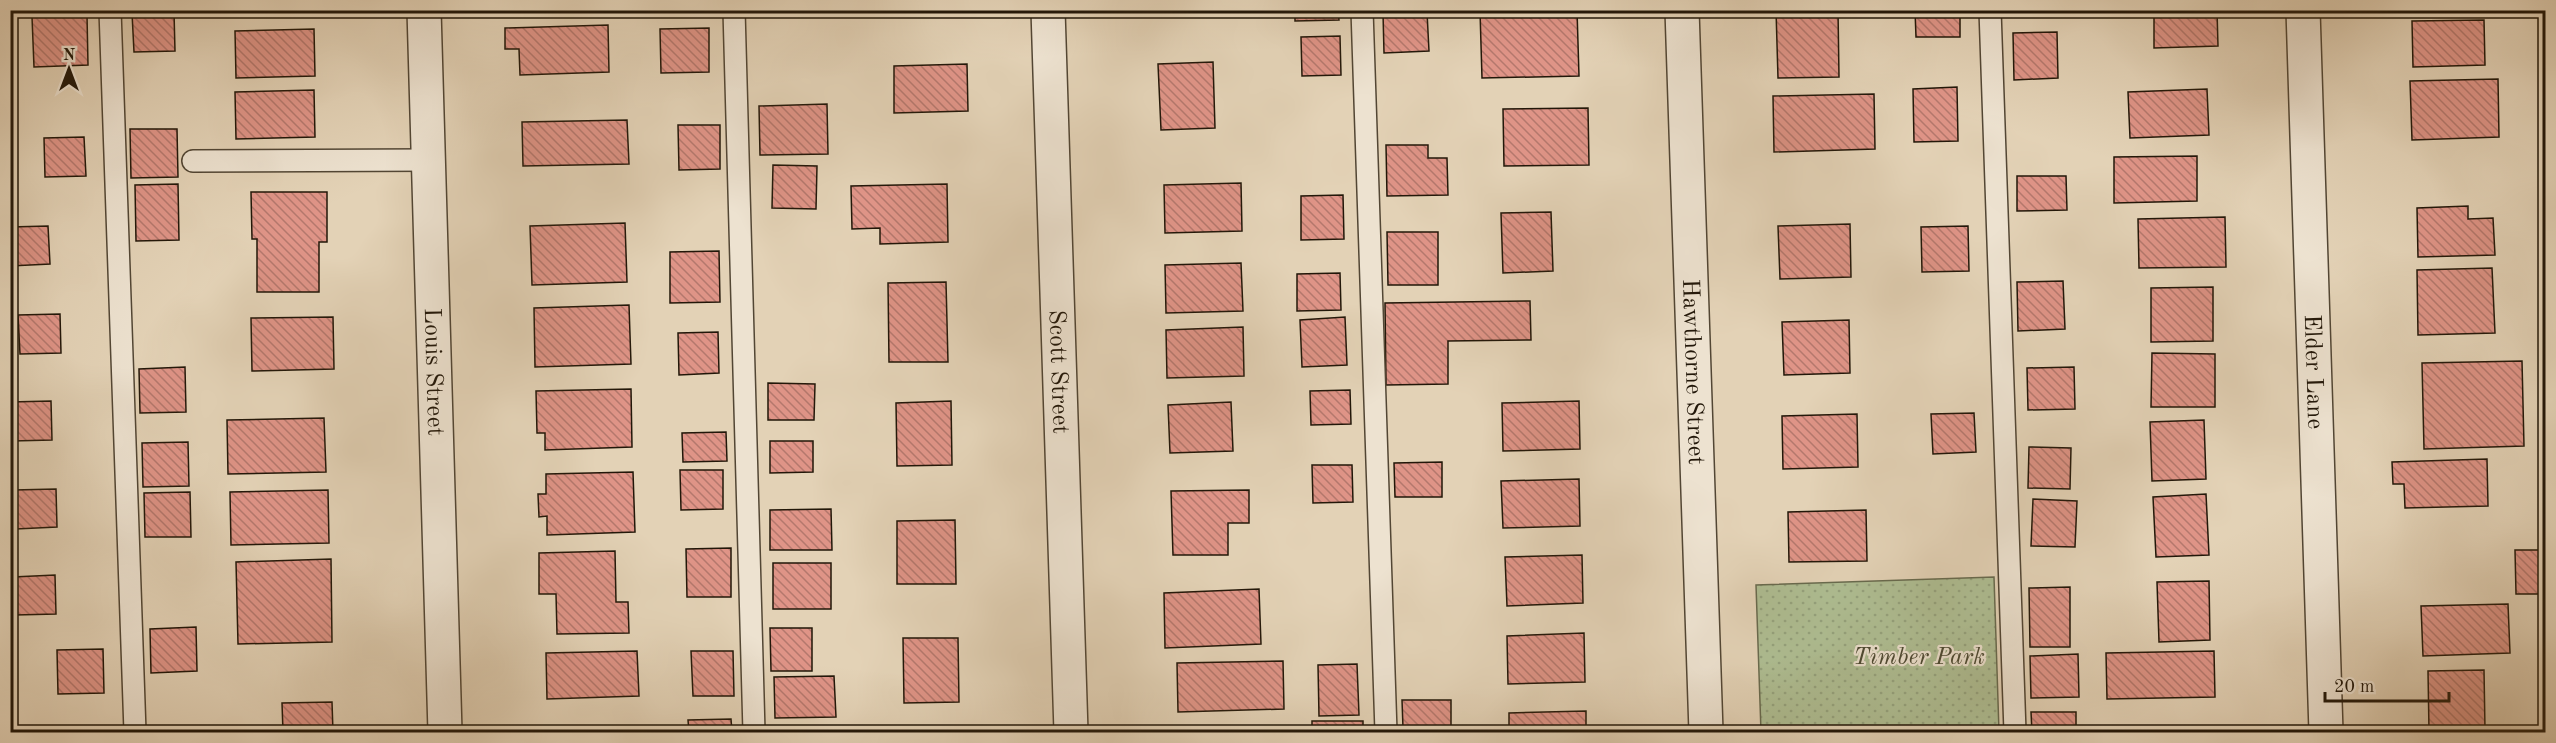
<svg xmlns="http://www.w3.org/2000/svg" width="2556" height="743" font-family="'Old Standard TT',serif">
<defs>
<pattern id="green-dots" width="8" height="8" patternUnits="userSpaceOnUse" patternTransform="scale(1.5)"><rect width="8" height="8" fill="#aebd92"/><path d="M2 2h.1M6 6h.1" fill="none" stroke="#95a27d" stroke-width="1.8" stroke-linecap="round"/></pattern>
<pattern id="building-back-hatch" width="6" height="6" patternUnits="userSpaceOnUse" patternTransform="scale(1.5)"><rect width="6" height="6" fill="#df9487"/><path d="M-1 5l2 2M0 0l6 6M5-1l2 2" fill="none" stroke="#b4786d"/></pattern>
</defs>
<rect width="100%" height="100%" fill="#e3d2b6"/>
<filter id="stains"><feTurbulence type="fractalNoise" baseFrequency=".00333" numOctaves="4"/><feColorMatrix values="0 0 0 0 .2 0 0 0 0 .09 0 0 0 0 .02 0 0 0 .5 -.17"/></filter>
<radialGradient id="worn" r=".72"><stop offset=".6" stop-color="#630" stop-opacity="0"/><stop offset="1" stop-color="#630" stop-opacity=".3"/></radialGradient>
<polygon fill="url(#green-dots)" stroke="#686a4e" stroke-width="1.5" points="1994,577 1999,732 1761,732 1756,585"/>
<g fill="url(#building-back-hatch)" stroke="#221709" stroke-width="1.5">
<polygon points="874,10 963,10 964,15 874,17"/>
<polygon points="1295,10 1338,10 1339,20 1295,21"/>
<polygon points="1577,10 1579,76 1482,78 1480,11"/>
<polygon points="1776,10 1838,10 1839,77 1778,78"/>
<polygon points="1915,10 1960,10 1960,37 1916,37"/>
<polygon points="2154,10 2217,10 2218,46 2154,48"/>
<polygon points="174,12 175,51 134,52 132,13"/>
<polygon points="1427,12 1429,51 1384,53 1383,13"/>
<polygon points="87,15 88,65 34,67 32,17"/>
<polygon points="2484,20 2485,65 2413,67 2412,21"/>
<polygon points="608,25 609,72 520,75 519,49 505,49 505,28"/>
<polygon points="709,28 709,72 661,73 660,29"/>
<polygon points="314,29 315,76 236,78 235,31"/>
<polygon points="2057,32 2058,78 2014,80 2013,33"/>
<polygon points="1340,36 1341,75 1302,76 1301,37"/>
<polygon points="1213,62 1215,128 1161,130 1158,64"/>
<polygon points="967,64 968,111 894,113 894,66"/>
<polygon points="2498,79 2499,137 2412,140 2410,81"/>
<polygon points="1957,87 1958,141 1914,142 1913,89"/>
<polygon points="2207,89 2209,135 2130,138 2128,92"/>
<polygon points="314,90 315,137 236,139 235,92"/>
<polygon points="1874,94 1875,149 1774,152 1773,96"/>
<polygon points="827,104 828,154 760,155 759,106"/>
<polygon points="1588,108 1589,165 1504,166 1503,109"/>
<polygon points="627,120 629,164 523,166 522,122"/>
<polygon points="678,125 720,125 720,169 679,170"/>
<polygon points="130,129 177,129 178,177 131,178"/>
<polygon points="84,137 86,176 45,177 44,138"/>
<polygon points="1386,145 1428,145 1428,158 1447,158 1448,195 1387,196"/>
<polygon points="2197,156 2197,201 2114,203 2114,157"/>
<polygon points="773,165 817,166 816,209 772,208"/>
<polygon points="2017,176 2066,176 2067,210 2017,211"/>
<polygon points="1241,183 1242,231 1165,233 1164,185"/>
<polygon points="178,184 179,240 136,241 135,185"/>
<polygon points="947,184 948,242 880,244 880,228 852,229 851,186"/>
<polygon points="251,192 327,192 327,242 319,242 319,292 257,292 257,239 252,239"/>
<polygon points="1343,195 1344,239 1301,240 1301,196"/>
<polygon points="2468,206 2468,219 2493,218 2495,255 2418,257 2417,208"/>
<polygon points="1551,212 1553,271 1503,273 1501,213"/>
<polygon points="2225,217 2226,267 2139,268 2138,219"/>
<polygon points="625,223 627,282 532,285 530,226"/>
<polygon points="1850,224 1851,277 1780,279 1778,226"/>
<polygon points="48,226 50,264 10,266 10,227"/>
<polygon points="1968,226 1969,271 1922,272 1921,227"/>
<polygon points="1387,232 1438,232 1438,285 1388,285"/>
<polygon points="719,251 720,302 670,303 670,252"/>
<polygon points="1241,263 1243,311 1166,313 1165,265"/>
<polygon points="2492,268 2495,333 2418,335 2417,270"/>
<polygon points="1340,273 1341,310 1297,311 1297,274"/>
<polygon points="2063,281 2065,329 2018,331 2017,282"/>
<polygon points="946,282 948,362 889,362 888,283"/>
<polygon points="2213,287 2213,341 2151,342 2151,288"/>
<polygon points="1530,301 1531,340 1448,341 1448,384 1386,385 1385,303"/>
<polygon points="629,305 631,364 535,367 534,308"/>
<polygon points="60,314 61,353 20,354 18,315"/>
<polygon points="333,317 334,369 252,371 251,318"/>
<polygon points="1345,317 1347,365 1302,367 1300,320"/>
<polygon points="1849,320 1850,373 1784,375 1782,322"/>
<polygon points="1243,327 1244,376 1167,378 1166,330"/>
<polygon points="718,332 719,373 679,375 678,333"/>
<polygon points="2152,353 2215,354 2215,407 2151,407"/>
<polygon points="2522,361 2524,446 2424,449 2422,363"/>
<polygon points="185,367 186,412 140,413 139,369"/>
<polygon points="2074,367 2075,409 2028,410 2027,368"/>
<polygon points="768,383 815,384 814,420 768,420"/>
<polygon points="631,389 632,447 545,450 545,433 537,433 536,391"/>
<polygon points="1350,390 1351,424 1311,425 1310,391"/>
<polygon points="51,401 52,440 12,441 10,402"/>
<polygon points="951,401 952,465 897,466 896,403"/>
<polygon points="1579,401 1580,449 1503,451 1502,403"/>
<polygon points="1231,402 1233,451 1170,453 1168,405"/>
<polygon points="1974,413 1976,452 1933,454 1931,414"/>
<polygon points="1857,414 1858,467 1783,469 1782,416"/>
<polygon points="324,418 326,472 228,474 227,420"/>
<polygon points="2204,420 2206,479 2152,481 2150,422"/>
<polygon points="726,432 727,461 683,462 682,433"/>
<polygon points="770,441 813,441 813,472 770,473"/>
<polygon points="188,442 189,486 143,487 142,443"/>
<polygon points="2029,447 2071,448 2070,489 2028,488"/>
<polygon points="2487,459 2488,506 2405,508 2404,484 2393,484 2392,462"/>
<polygon points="1442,462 1442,497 1395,497 1394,463"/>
<polygon points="1312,465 1352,465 1353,502 1313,503"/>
<polygon points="680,470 723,470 723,509 681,510"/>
<polygon points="633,472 635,532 547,535 547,516 539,517 538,494 546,494 546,474"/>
<polygon points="1579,479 1580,526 1503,528 1501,481"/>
<polygon points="56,489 57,527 16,529 14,490"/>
<polygon points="328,490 329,543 231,545 230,492"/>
<polygon points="1249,490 1249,523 1228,523 1228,555 1173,555 1171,491"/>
<polygon points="190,492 191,537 145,537 144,493"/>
<polygon points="2206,494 2209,555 2156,557 2153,497"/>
<polygon points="2033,499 2077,501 2075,547 2031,546"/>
<polygon points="831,509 832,550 770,550 770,510"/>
<polygon points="1866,510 1867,561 1789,562 1788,512"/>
<polygon points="955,520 956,584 897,584 897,521"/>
<polygon points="731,548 731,597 687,597 686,549"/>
<polygon points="2515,550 2546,550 2546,594 2516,594"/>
<polygon points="615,551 616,602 628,602 629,633 557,634 556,594 539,594 539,553"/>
<polygon points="1582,555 1583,603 1507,606 1505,557"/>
<polygon points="331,559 332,642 238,644 236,562"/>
<rect x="773" y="563" width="58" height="46"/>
<polygon points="55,575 56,614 15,615 13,577"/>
<polygon points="2209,581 2210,640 2159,642 2157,582"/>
<polygon points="2070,587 2070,647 2030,647 2029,588"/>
<polygon points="1259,589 1261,644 1165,648 1164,593"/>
<polygon points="2508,604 2510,653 2423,656 2421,606"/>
<polygon points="10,627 13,678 10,678"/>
<polygon points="196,627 197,671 151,673 150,629"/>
<polygon points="770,628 812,628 812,671 771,671"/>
<polygon points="1584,633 1585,682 1508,684 1507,636"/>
<polygon points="903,638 958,638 959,702 904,703"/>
<polygon points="103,649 104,693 58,694 57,650"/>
<polygon points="637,651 639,696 547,699 546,653"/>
<polygon points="691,651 733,651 734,696 693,696"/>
<polygon points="2214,651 2215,697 2107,699 2106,653"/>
<polygon points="2078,654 2079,697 2031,698 2030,656"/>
<polygon points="1283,661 1284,709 1178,712 1177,663"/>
<polygon points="1357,664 1359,715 1319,716 1318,665"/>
<polygon points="2484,670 2485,729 2429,731 2428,671"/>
<polygon points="834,676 836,717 775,718 774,677"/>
<polygon points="1402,700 1451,700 1451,727 1403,728"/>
<polygon points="332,702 333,732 283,732 282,703"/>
<polygon points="10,707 14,707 15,732 10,732"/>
<polygon points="1586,711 1586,732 1509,732 1509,713"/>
<polygon points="2031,712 2076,712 2076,732 2032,732"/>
<polygon points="731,719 732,732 689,732 688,720"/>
<rect x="1312" y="721" width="51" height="11"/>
<polygon points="625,726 626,732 548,732 548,729"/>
</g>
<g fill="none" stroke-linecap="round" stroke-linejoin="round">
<defs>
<g id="lane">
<polyline points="110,10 135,732"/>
<polyline points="734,10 754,732"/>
<polyline points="1362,10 1386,732"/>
<polyline points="1990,10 2015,732"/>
<polyline points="193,161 430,160"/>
</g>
<g id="street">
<path id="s1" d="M424,10L445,732"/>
<path id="s2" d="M1048,10L1071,732"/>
<path id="s3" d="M1682,10L1706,732"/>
<path id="s4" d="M2303,10L2326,732"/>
</g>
</defs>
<use href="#lane" stroke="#524634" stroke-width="24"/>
<use href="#street" stroke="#524634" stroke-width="36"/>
<use href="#lane" stroke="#ede2d0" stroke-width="21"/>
<use href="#street" stroke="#ede2d0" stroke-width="33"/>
</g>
<g text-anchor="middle" stroke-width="4.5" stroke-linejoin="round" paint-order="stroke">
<g font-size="24" fill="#221709" stroke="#ede2d0">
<text dy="8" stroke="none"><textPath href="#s1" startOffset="362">Louis Street</textPath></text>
<text dy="8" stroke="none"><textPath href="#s2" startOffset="362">Scott Street</textPath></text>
<text dy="8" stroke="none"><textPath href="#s4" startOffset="362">Elder Lane</textPath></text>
<text dy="8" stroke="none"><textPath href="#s3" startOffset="362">Hawthorne Street</textPath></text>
</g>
<g font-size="24" font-style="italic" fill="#4c4932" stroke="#ede2d0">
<text x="1919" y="664">Timber Park</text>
</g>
</g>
<rect width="2556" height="743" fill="none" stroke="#e3d2b6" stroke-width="36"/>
<rect x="12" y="12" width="2532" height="719" fill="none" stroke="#221709" stroke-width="3"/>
<rect x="18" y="18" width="2520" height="707" fill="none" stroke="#221709" stroke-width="1.5"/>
<g transform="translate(69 69)" stroke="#ede2d0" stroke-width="4.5" paint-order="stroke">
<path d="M0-4.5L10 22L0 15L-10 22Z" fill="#221709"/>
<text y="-9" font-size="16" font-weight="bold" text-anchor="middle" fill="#221709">N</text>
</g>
<path d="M2325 692v9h124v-9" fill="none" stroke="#221709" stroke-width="3"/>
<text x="2334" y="692" font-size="18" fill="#221709" stroke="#ede2d0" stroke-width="4.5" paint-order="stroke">20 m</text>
<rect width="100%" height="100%" filter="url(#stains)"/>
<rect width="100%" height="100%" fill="url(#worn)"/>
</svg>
